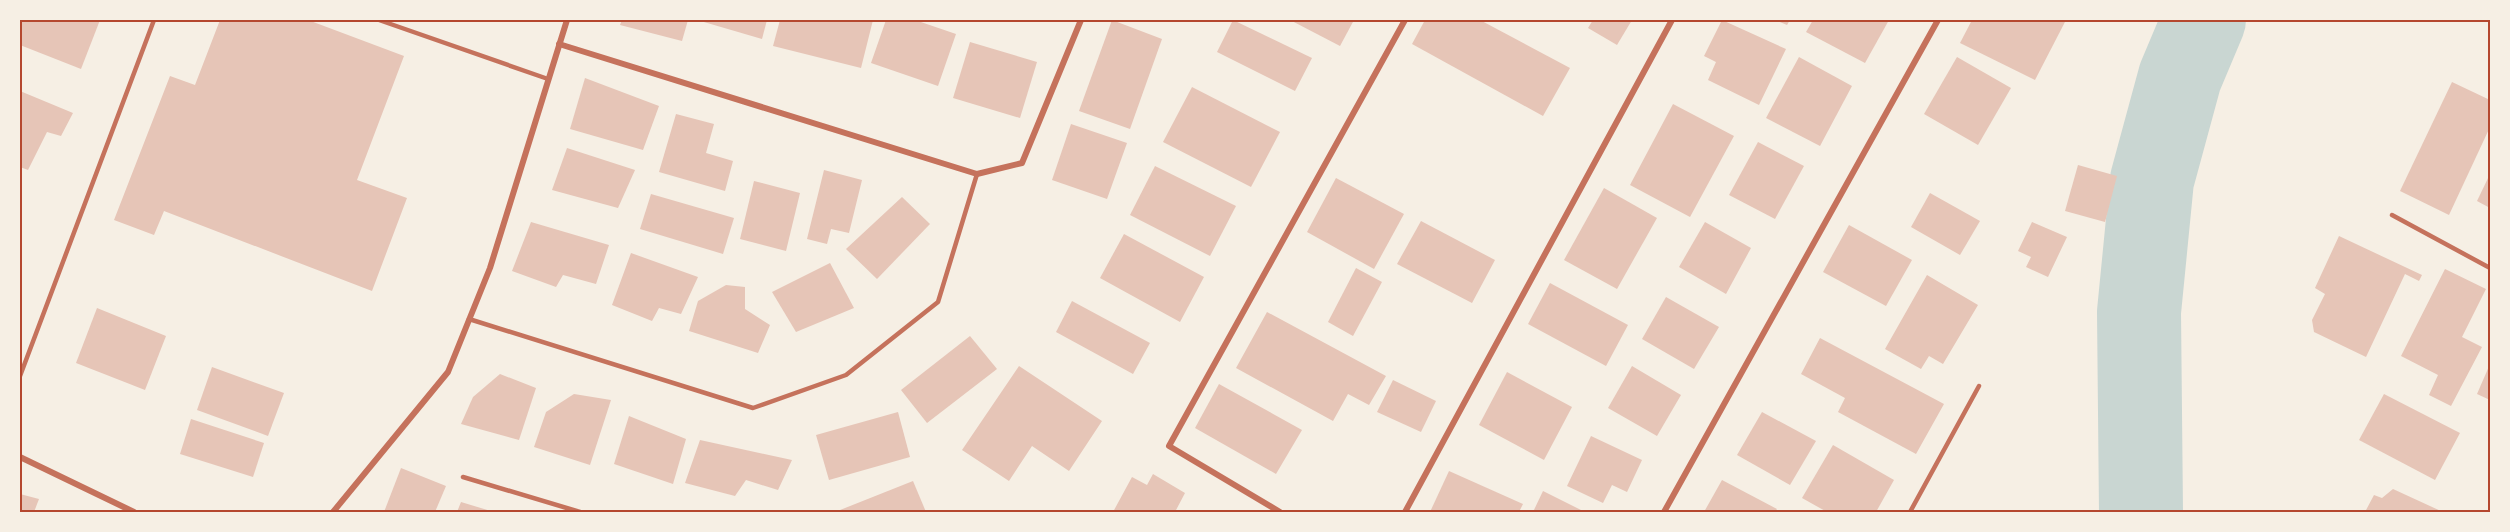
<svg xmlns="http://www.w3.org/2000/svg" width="2510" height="532" font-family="Helvetica,sans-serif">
<rect width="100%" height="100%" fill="#f6efe4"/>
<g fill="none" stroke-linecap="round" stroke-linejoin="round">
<polyline stroke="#c9d6d2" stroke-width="84" points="2141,512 2139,312 2152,180 2180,77 2204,20"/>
</g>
<g fill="#e6c5b7">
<polygon points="20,20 100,20 81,69 20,45"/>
<polygon points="220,20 308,20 404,56 357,180 407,198 372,291 164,211 154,235 114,220 170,76 195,85"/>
<polygon points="622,20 688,20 682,41 620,25"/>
<polygon points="697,20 767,20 762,39"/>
<polygon points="780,20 873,20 861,68 773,46"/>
<polygon points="886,20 915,20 956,34 938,86 871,63"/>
<polygon points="1112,20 1162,39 1130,129 1079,111"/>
<polygon points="1233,20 1312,58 1295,91 1217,52"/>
<polygon points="1290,20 1354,20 1340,46"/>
<polygon points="1425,20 1480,20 1570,68 1543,116 1412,44"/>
<polygon points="1593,20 1632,20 1617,45 1588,28"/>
<polygon points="1722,20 1786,49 1759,105 1708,80 1716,62 1704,56"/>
<polygon points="1775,20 1790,20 1787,25"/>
<polygon points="1813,20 1889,20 1865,63 1806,32"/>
<polygon points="1972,20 2066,20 2035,80 1960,43"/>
<polygon points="970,42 1037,62 1020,118 953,98"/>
<polygon points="1799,57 1852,86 1820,146 1766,118"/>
<polygon points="1957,57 2011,88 1978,145 1924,114"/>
<polygon points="585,78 659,106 643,150 570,129"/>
<polygon points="2452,82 2490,100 2490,127 2449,215 2400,191"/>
<polygon points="1192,87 1280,132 1251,187 1163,142"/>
<polygon points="20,91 73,113 61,136 47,132 28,170 20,167"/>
<polygon points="1673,104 1734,136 1690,217 1630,185"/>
<polygon points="676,114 714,124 706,153 733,161 725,191 659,172"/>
<polygon points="1071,124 1127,143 1107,199 1052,180"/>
<polygon points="1758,142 1804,166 1775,219 1729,195"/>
<polygon points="567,148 635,170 618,208 552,190"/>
<polygon points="2078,165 2117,176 2105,222 2065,211"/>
<polygon points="1155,166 1236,206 1210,256 1130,215"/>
<polygon points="824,170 862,180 849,233 831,229 827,244 807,239"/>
<polygon points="2490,174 2490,208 2477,201"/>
<polygon points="1336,178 1404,214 1374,269 1307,232"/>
<polygon points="754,181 800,193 786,251 740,239"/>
<polygon points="1604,188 1657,218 1617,289 1564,260"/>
<polygon points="1930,193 1980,221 1960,255 1911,227"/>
<polygon points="651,194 734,218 723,254 640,229"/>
<polygon points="902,197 930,224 877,279 846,249"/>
<polygon points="1421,221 1495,260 1472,303 1397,264"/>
<polygon points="531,222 609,245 596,284 563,275 556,287 512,271"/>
<polygon points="1705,222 1751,248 1726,294 1679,267"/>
<polygon points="2032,222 2067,237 2048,277 2026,267 2031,257 2018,251"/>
<polygon points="1849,225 1912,260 1886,306 1823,272"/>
<polygon points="1124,234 1204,277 1180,322 1100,278"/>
<polygon points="2339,236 2422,275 2419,281 2405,274 2366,357 2314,332 2312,320 2325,294 2315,288"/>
<polygon points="631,253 698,277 681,314 659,308 652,321 612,305"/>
<polygon points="830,263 854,308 796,332 772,292"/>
<polygon points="1356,268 1382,282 1353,336 1328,322"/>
<polygon points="2445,269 2486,289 2462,337 2482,347 2451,406 2429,395 2438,375 2401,356"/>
<polygon points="1927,275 1978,305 1943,364 1929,356 1921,369 1885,349"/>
<polygon points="1550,283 1628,325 1606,366 1528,324"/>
<polygon points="726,285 745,287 745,309 770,325 758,353 689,331 698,301"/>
<polygon points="1666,297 1719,327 1694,369 1642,339"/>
<polygon points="1072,301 1150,343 1133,374 1056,332"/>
<polygon points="97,308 166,336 145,390 76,363"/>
<polygon points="1267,312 1386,376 1369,405 1348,394 1333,421 1236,368"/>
<polygon points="970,336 997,369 927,423 901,390"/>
<polygon points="1820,338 1944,404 1916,454 1838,412 1845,398 1801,374"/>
<polygon points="2490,364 2490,400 2477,394"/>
<polygon points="1019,366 1102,421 1069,471 1032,446 1009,481 962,450"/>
<polygon points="1632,366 1681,395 1657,436 1608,408"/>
<polygon points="212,367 284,393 268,436 197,410"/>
<polygon points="1507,372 1572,407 1544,460 1479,425"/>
<polygon points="500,374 536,388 519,440 461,424 473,397"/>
<polygon points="1393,380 1436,401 1421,432 1377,412"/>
<polygon points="1219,384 1302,430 1276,474 1195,428"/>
<polygon points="574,394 611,400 590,465 534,447 546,412"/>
<polygon points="2384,394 2460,433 2435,480 2359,440"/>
<polygon points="898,412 910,457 829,480 816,435"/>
<polygon points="1762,412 1816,441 1790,485 1737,455"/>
<polygon points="629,416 686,439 673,484 614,464"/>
<polygon points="191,419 264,443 253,477 180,454"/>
<polygon points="1591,436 1642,460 1627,492 1612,485 1603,503 1567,486"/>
<polygon points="700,440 792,460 778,490 746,480 735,496 685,483"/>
<polygon points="1833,445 1894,480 1876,512 1827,512 1802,498"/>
<polygon points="401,468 446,486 435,512 384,512"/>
<polygon points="1449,471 1523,504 1519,512 1430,512"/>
<polygon points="1153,474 1185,493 1175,512 1113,512 1132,477 1147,485"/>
<polygon points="1722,480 1777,509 1775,512 1704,512"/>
<polygon points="913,481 926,512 835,512"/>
<polygon points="2393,489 2443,512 2365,512 2374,495 2382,498"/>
<polygon points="1543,491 1585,512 1533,512"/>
<polygon points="20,494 39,499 34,512 20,512"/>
<polygon points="461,502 494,512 457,512"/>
</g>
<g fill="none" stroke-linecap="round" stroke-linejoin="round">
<g stroke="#c5725c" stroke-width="4.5">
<polyline points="379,20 548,79"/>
<polyline points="2392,215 2490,268"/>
<polyline points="469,319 753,408 846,375 938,302 977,174"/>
<polyline points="20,376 154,20"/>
<polyline points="463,477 580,512"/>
<polyline points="1910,512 1979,386"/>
</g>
<g stroke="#c5725c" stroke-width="6">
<polyline points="559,44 977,174 1022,163 1081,20"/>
<polyline points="20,457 134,512"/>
<polyline points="333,512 448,372 490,268 567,20"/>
<polyline points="1280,512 1169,446 1405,20"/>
<polyline points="1405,512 1672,20"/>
<polyline points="1664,512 1938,20"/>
</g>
</g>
<rect width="2510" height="532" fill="none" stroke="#f6efe4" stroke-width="42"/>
<rect x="21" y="21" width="2468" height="490" fill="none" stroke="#b5482f" stroke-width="2"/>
</svg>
